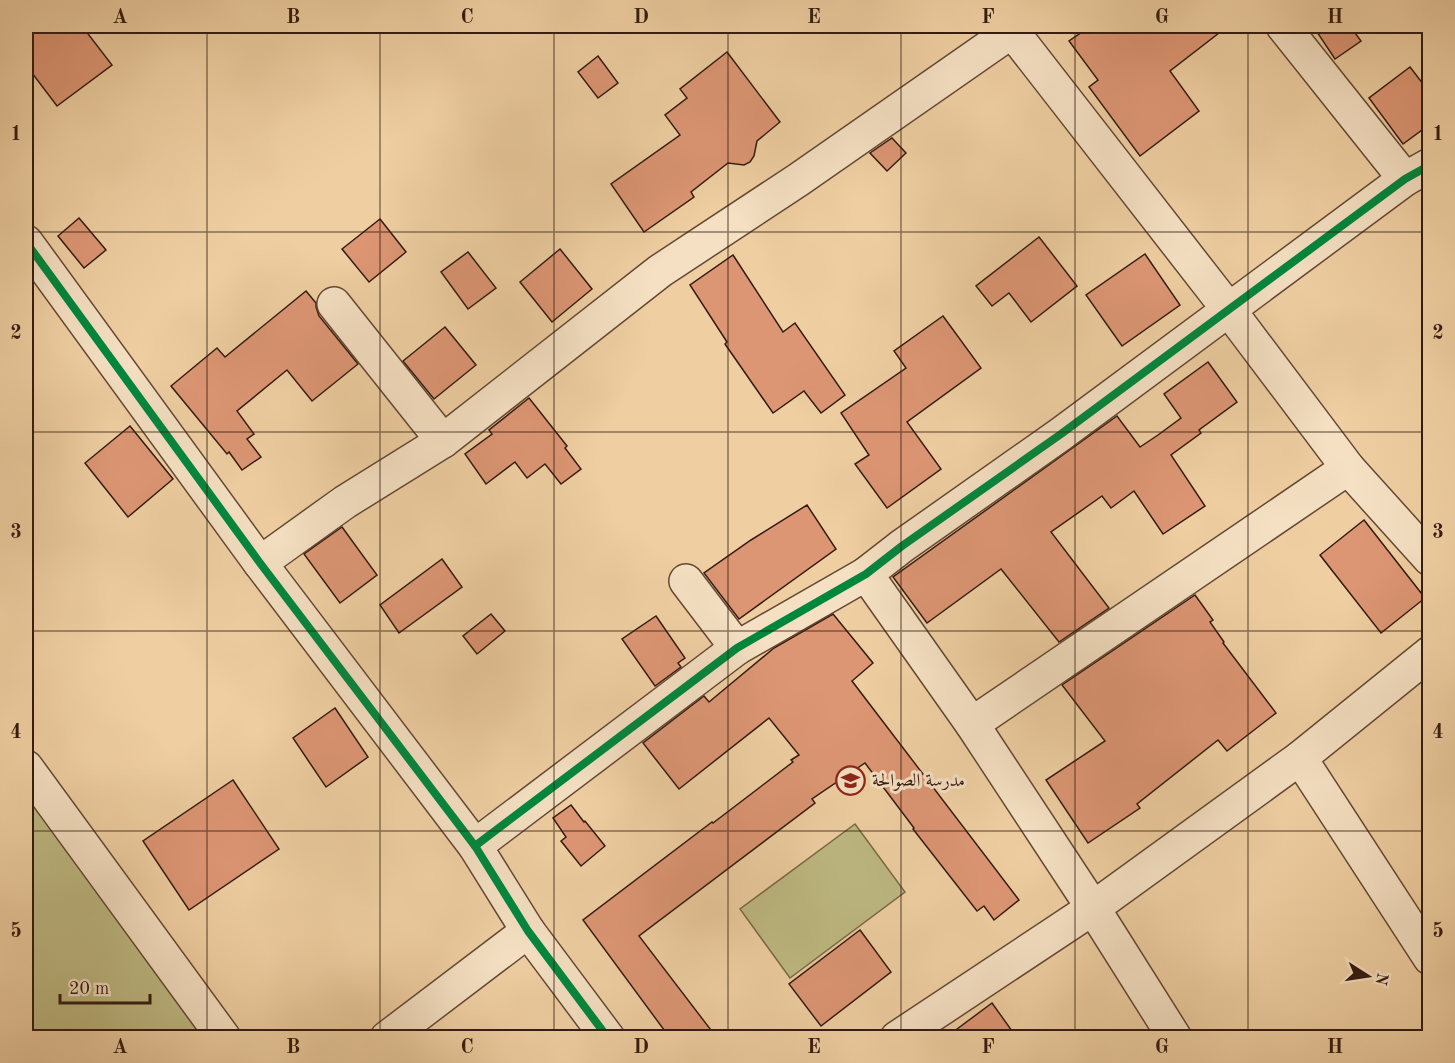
<svg xmlns="http://www.w3.org/2000/svg" width="1455" height="1063" font-family="'Old Standard TT',Amiri,serif">
<rect width="100%" height="100%" fill="#efcfa2"/>
<filter id="stains"><feTurbulence type="fractalNoise" baseFrequency=".00333" numOctaves="4"/><feColorMatrix values="0 0 0 0 .2 0 0 0 0 .09 0 0 0 0 .02 0 0 0 .5 -.17"/></filter>
<radialGradient id="worn" r=".72"><stop offset=".6" stop-color="#630" stop-opacity="0"/><stop offset="1" stop-color="#630" stop-opacity=".3"/></radialGradient>
<g fill="#beb982" stroke="#796a49" stroke-width="1.5">
<polygon points="26,767 224,1037 26,1037"/>
<polygon points="855,824 905,892 790,978 740,909"/>
</g>
<g fill="#dd9674" stroke="#341b10" stroke-width="1.5">
<polygon points="41,26 82,26 112,65 57,106 26,65 26,37"/>
<polygon points="1091,26 1228,26 1170,71 1199,111 1140,156 1089,87 1098,80 1069,41"/>
<polygon points="1313,26 1350,26 1361,41 1335,59"/>
<polygon points="727,52 780,122 757,141 754,156 750,162 744,165 728,163 691,192 694,197 644,232 611,184 680,135 665,115 687,98 680,89"/>
<polygon points="598,56 618,83 598,98 578,72"/>
<polygon points="1410,67 1430,93 1430,124 1403,144 1369,98"/>
<polygon points="892,138 906,153 887,171 870,153"/>
<polygon points="79,218 106,250 84,268 58,236"/>
<polygon points="380,219 406,252 369,282 342,249"/>
<polygon points="1039,237 1077,286 1031,322 1009,293 992,306 976,286"/>
<polygon points="560,249 592,289 552,322 520,282"/>
<polygon points="468,252 496,288 468,309 441,272"/>
<polygon points="1145,254 1180,305 1122,346 1086,295"/>
<polygon points="733,255 783,332 795,323 845,395 821,413 804,391 773,413 725,344 727,342 690,285"/>
<polygon points="306,291 316,303 316,307 319,316 358,364 312,401 287,370 237,411 254,434 247,439 261,457 242,470 229,452 227,454 171,386 217,348 225,357"/>
<polygon points="943,316 981,368 907,422 941,469 887,508 855,464 869,455 841,413 906,368 894,351"/>
<polygon points="445,327 476,365 434,399 403,361"/>
<polygon points="1208,362 1237,402 1199,430 1201,433 1171,455 1205,506 1163,534 1134,491 1111,508 1102,496 1051,532 1109,608 1059,642 1001,569 927,623 893,577 1117,416 1140,447 1158,435 1181,418 1164,394"/>
<polygon points="529,398 567,446 565,448 581,469 561,484 545,464 527,478 515,462 486,484 465,454 492,434 489,430"/>
<polygon points="130,426 173,479 128,517 85,463"/>
<polygon points="807,505 836,549 739,619 704,573 751,540"/>
<polygon points="1364,520 1425,598 1381,633 1320,555"/>
<polygon points="342,527 377,575 340,603 304,554"/>
<polygon points="442,559 462,587 399,633 380,605"/>
<polygon points="1195,595 1213,620 1210,622 1224,642 1223,643 1276,713 1227,751 1218,740 1137,804 1140,808 1088,843 1046,780 1105,741 1062,685"/>
<polygon points="491,614 505,631 477,654 463,636"/>
<polygon points="833,614 873,663 852,681 1019,900 994,920 984,906 977,911 913,829 914,828 865,763 812,799 815,803 639,936 717,1038 670,1038 583,920 712,822 713,823 793,762 791,760 799,755 769,718 679,789 643,743 704,696 709,702 774,648"/>
<polygon points="656,616 685,658 678,663 681,667 655,686 622,639"/>
<polygon points="335,708 368,757 326,787 293,738"/>
<polygon points="233,780 279,849 189,910 143,841"/>
<polygon points="571,805 584,822 585,821 605,846 581,866 561,841 566,837 553,818"/>
<polygon points="860,930 891,972 821,1026 789,984"/>
<polygon points="992,1003 1017,1038 945,1038"/>
</g>
<g fill="none" stroke-linecap="round" stroke-linejoin="round">
<defs>
<g id="minor">
<polyline points="1008,26 1229,310 1348,468 1430,559"/>
<polyline points="1283,26 1405,179"/>
<polyline points="26,242 260,563 475,846 528,931 608,1038"/>
<polyline points="334,304 443,441"/>
<polyline points="260,563 345,502 443,441 660,271 798,180 1012,31"/>
<polyline points="866,574 972,724 1093,908 1175,1038"/>
<polyline points="686,581 737,648"/>
<polyline points="972,724 1348,468"/>
<polyline points="1300,758 1430,958"/>
<polyline points="26,767 224,1038"/>
<polyline points="475,846 737,648 866,574 902,546 1061,434 1405,179 1430,165"/>
<polyline points="387,1038 528,931"/>
<polyline points="897,1038 1093,908 1300,758 1430,653"/>
</g>
</defs>
<use href="#minor" stroke="#634834" stroke-width="36"/>
<use href="#minor" stroke="#f5e0c3" stroke-width="33"/>
<defs>
<g id="cycleway">
<polyline points="26,242 260,563 475,846 528,931 608,1038"/>
<polyline points="475,846 737,648 866,574 902,546 1061,434 1405,179 1430,165"/>
</g>
</defs>
<use href="#cycleway" stroke="#f5e0c3" stroke-width="11"/>
<use href="#cycleway" stroke="#00873e" stroke-width="8"/>
</g>
<path fill="none" stroke="#341b10" stroke-width="1.5" stroke-opacity="0.55" d="M207,26V1038M380,26V1038M554,26V1038M728,26V1038M901,26V1038M1075,26V1038M1248,26V1038M26,232H1430M26,432H1430M26,631H1430M26,831H1430"/>
<defs>
<symbol id="school-ring" viewBox="-11 -11 22 22"><circle r="9.5" fill="#f5e0c3" stroke="#8f2418" stroke-width="1.5"/><path d="M0-5L7-2L0 1L-7-2ZM-4 1L0 2.5L4 1V4Q0 6-4 4Z" fill="#8f2418"/></symbol>
</defs>
<g fill-rule="evenodd">
<use href="#school-ring" x="834" y="764" width="33" height="33"/>
</g>
<g text-anchor="middle" stroke-width="6" stroke-linejoin="round" paint-order="stroke">
<g font-size="18" fill="#341b10" stroke="#f5e0c3" text-anchor="start">
<text x="872" y="786">مدرسة الصوالحة</text>
</g>
</g>
<rect width="1455" height="1063" fill="none" stroke="#efcfa2" stroke-width="66"/>
<g transform="translate(1368 976) rotate(102)" stroke="#f5e0c3" stroke-width="4.5" paint-order="stroke">
<path d="M0-4.5L10 22L0 15L-10 22Z" fill="#341b10"/>
<text y="-9" font-size="16" font-weight="bold" text-anchor="middle" fill="#341b10">N</text>
</g>
<path d="M60 994v9h90v-9" fill="none" stroke="#341b10" stroke-width="3"/>
<text x="69" y="994" font-size="18" fill="#341b10" stroke="#f5e0c3" stroke-width="4.5" paint-order="stroke">20 m</text>
<rect x="33" y="33" width="1389" height="997" fill="none" stroke="#341b10" stroke-width="2"/>
<g font-size="20" text-anchor="middle" font-weight="bold" fill="#341b10">
<text x="120" y="23">A</text>
<text x="293" y="23">B</text>
<text x="467" y="23">C</text>
<text x="641" y="23">D</text>
<text x="814" y="23">E</text>
<text x="988" y="23">F</text>
<text x="1162" y="23">G</text>
<text x="1335" y="23">H</text>
<text x="16" y="140">1</text>
<text x="1438" y="140">1</text>
<text x="16" y="339">2</text>
<text x="1438" y="339">2</text>
<text x="16" y="538">3</text>
<text x="1438" y="538">3</text>
<text x="16" y="738">4</text>
<text x="1438" y="738">4</text>
<text x="16" y="937">5</text>
<text x="1438" y="937">5</text>
<text x="120" y="1053">A</text>
<text x="293" y="1053">B</text>
<text x="467" y="1053">C</text>
<text x="641" y="1053">D</text>
<text x="814" y="1053">E</text>
<text x="988" y="1053">F</text>
<text x="1162" y="1053">G</text>
<text x="1335" y="1053">H</text>
</g>
<rect width="100%" height="100%" filter="url(#stains)"/>
<rect width="100%" height="100%" fill="url(#worn)"/>
</svg>
